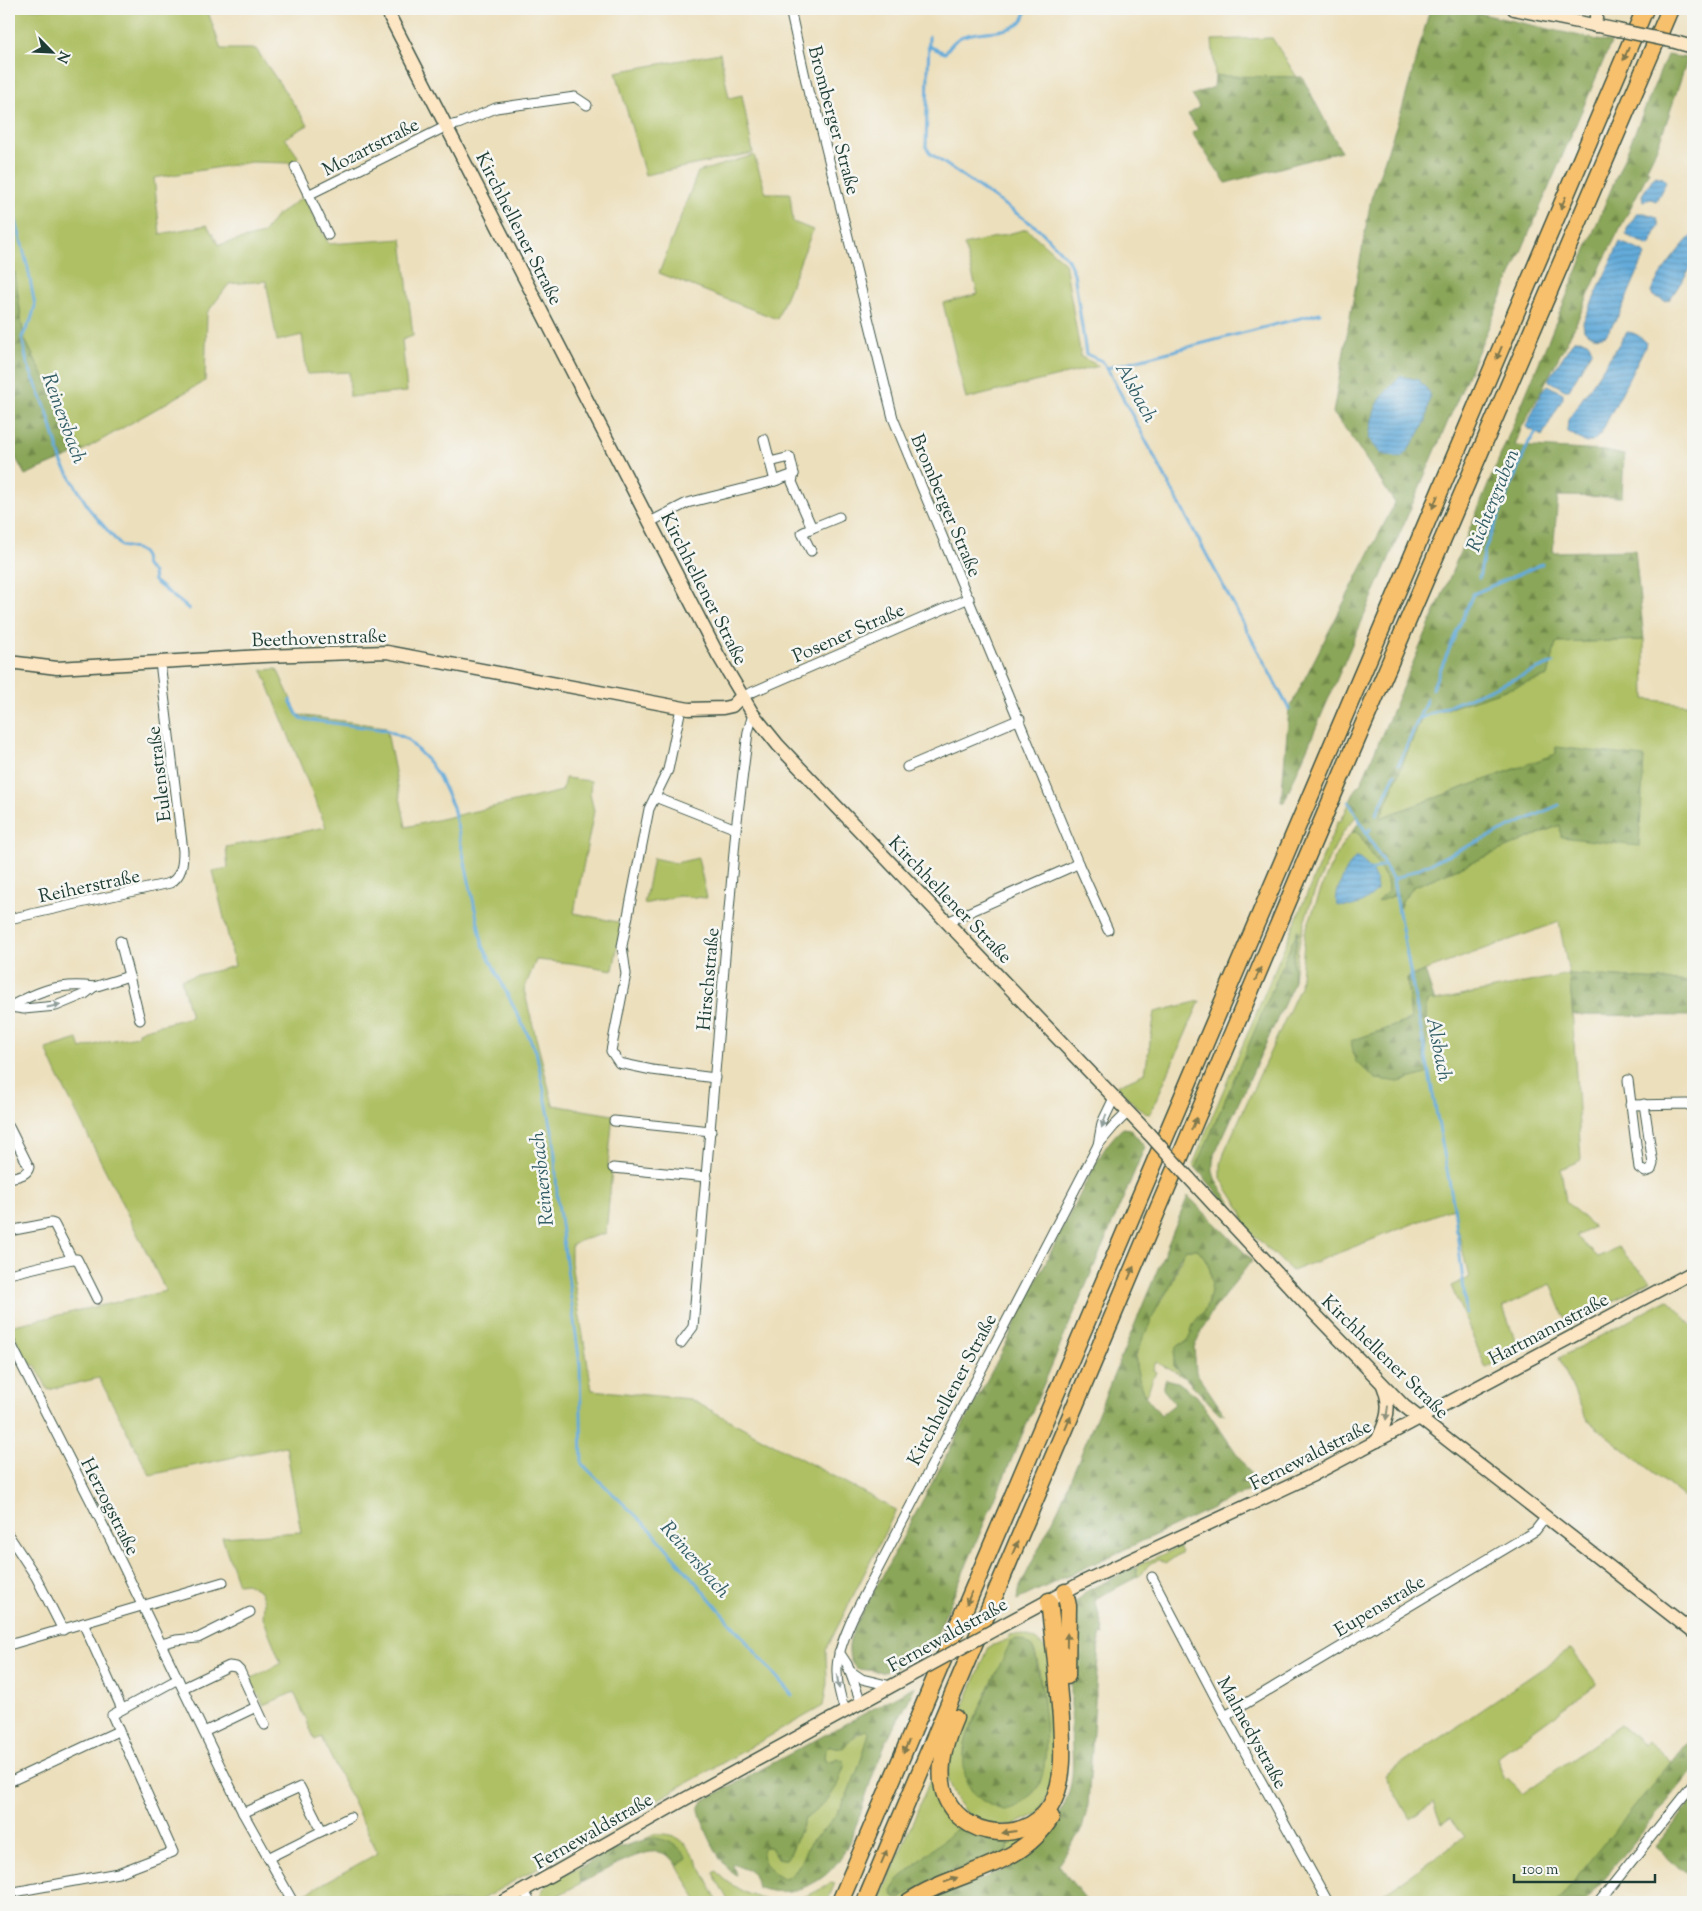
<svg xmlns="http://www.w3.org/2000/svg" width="1702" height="1911" font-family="'Sorts Mill Goudy',serif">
<defs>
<pattern id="forest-firs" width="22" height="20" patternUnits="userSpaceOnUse" patternTransform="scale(1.25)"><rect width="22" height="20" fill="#8aa659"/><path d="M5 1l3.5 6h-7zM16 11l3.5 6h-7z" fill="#70884a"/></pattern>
<pattern id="water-rules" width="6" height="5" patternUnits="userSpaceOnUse" patternTransform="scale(1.25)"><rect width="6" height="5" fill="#63abda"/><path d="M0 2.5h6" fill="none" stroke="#518cb2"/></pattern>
</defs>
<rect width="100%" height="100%" fill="#f6f6f2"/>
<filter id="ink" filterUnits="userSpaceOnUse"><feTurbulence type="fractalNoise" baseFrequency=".02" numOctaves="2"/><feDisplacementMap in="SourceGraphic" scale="10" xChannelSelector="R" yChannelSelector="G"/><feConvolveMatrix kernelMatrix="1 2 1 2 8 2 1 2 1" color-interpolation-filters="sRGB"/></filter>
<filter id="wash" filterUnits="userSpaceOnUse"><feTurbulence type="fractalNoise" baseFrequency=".0096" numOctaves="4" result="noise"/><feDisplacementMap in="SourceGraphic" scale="20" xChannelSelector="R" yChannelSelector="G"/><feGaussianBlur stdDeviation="1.12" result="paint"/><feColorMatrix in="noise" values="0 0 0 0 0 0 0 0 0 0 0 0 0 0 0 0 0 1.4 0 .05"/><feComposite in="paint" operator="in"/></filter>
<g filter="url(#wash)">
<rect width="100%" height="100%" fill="#ecdfbc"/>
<g fill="#aec063" stroke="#667e4c" fill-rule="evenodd">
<polygon points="9,9 207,9 221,49 256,49 308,125 285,138 299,158 291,163 251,162 154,178 160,234 207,225 219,245 263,234 276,216 303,197 329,244 402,239 413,336 402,340 407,392 350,397 349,372 307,374 302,335 277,341 266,281 229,284 207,313 205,381 82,451 24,338 9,232"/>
<polygon points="1272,38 1297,77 1215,76 1212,40"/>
<polygon points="720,53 729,98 742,95 753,153 645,175 616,72"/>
<polygon points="754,155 766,193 790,193 793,222 813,230 777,319 659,273 698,172"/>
<polygon points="1027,229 1065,263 1081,357 1099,366 966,399 943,303 978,294 964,245"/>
<path d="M1644,640L1645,699L1693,705V982L1570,974L1581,1160L1561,1169L1566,1202L1594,1227L1576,1236L1598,1257L1618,1247L1650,1281L1568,1326L1551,1284L1503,1307L1519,1351L1486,1368L1451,1286L1469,1278L1453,1208L1292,1271L1245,1227L1242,1211L1221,1179V1164L1225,1150L1300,987L1305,932L1327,874L1342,845L1352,832H1356L1360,835L1387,880L1388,891L1379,901L1396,895L1399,909L1403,899L1413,887L1560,825L1638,846L1556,747V754L1380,818L1422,717L1548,676L1556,643ZM1559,922L1569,974L1435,1001L1431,1000L1427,1002L1426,1007V1047L1423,1054L1429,1073L1351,1041L1411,1020L1407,979L1410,976Z"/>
<polygon points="277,669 298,715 386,727 406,827 562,791 565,778 591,781 590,794 594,811 574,913 622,923 613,970 570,963 536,960 524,990 553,1105 613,1115 608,1165 612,1170 606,1233 582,1240 571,1246 571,1263 592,1390 690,1399 896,1510 826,1650 827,1684 823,1706 477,1902 302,1902 299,1897 378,1853 321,1737 315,1740 294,1692 264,1705 250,1679 281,1663 263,1618 264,1601 260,1591 246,1583 238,1584 222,1537 301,1532 286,1446 150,1475 99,1378 48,1390 36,1366 28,1363 10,1326 166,1291 58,1076 46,1049 78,1039 81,1049 108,1041 138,1036 138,1032 145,1029 191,1017 181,979 235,966 213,871 228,868 226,847 326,827 262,670"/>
<path d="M1350,802L1357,816C1343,829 1334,848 1326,865C1309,902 1297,939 1294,980L1293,960L1299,931L1292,942L1266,1008L1217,1118L1197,1169L1193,1165L1212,1117L1338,821H1341Z"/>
<polygon points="653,858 676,863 698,858 707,898 679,896 644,904"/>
<polygon points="1200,1001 1150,1114 1144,1113 1116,1086 1145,1073 1155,1012"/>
<path d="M1186,1249H1197C1215,1265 1215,1291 1204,1311C1201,1315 1197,1319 1194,1323C1191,1329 1191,1336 1187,1342C1174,1345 1174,1354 1174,1366L1184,1377L1156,1362L1153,1370L1156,1372L1146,1395L1143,1393C1140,1382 1135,1370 1136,1359C1136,1341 1159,1304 1169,1289C1176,1277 1178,1261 1186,1249Z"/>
<polygon points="1668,1300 1693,1326 1693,1504 1587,1420 1559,1358"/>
<path d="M1179,1547L1182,1552L1165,1564L1160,1560C1143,1563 1148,1572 1137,1577V1566Z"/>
<path d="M1009,1635C1025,1632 1038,1640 1048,1651L1057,1778L1038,1814L1011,1826L989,1825L966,1813L957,1801L947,1779L955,1726L989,1647L1009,1639ZM1017,1639C1023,1641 1029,1643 1033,1649C1044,1668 1049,1765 1039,1785C1036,1790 1031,1795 1026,1799C1008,1816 990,1808 973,1793L965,1764L964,1748L967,1736L994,1677Z"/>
<polygon points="1571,1649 1597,1684 1497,1757 1505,1779 1507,1777 1522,1794 1620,1725 1644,1745 1648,1741 1672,1762 1557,1902 1372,1902 1464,1837 1450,1818 1442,1824 1434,1802 1410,1819 1385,1775"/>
<path d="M866,1730L869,1733C861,1765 848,1800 827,1827C822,1833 815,1836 811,1842C802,1854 800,1873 785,1879C774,1875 756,1859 763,1847H770L778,1858L786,1859L791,1852L804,1820L830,1797L839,1780L835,1759L829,1762L824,1758L825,1750L829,1746C852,1750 847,1737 866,1730Z"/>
<path d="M936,1766C940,1777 938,1791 945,1803C964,1835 1004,1844 1036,1826L1039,1829L1030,1838L1006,1856L930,1886L903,1902H879ZM956,1829L966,1830L980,1840L1005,1842L1009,1846L1008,1851L944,1872L920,1884L900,1899L895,1898L892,1892L897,1881Z"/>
<path d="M656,1834C665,1833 675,1835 682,1841C695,1851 710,1887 718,1902H698L677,1865L687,1859C678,1841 663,1840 645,1839Z"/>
<path d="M586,1864C580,1868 580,1876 581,1883L546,1902H540C537,1881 571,1872 586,1864Z"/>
<path d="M716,1871C749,1905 793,1911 831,1882L835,1883L827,1902H729L713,1873Z"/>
</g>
<g fill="url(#forest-firs)" stroke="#547246" fill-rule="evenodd">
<polygon points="1430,9 1460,9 1611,43 1284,802 1281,802 1289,709 1395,503 1350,435 1333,413 1371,199 1403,106"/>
<path d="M1667,55L1688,58C1674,96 1665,135 1646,170L1649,171L1602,264L1574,328L1521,429L1515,446L1605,451L1624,455L1622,497L1558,496L1553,552L1635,550L1644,640L1556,643L1548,676L1422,717L1380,818L1556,754V747L1644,757L1639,846L1561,837L1560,825L1413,887L1401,902L1399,911L1396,895L1378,902L1388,891L1387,880L1360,835L1356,832H1352L1360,821L1350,802L1355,789L1361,783L1441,598Z"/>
<polygon points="1215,76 1302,77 1341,151 1226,183 1192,133 1198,129 1188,115 1199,107 1192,95 1214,87"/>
<polygon points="9,232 24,338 82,451 25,475 9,445"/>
<path d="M1298,929L1293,960L1294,980L1292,987L1214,1156C1208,1183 1226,1190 1235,1211V1214L1196,1168Z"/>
<polygon points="1425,971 1435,1002 1431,1000 1427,1002 1426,1007 1427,1039 1423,1054 1429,1073 1399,1082 1376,1079 1355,1061 1351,1041 1411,1020 1407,979"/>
<polygon points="1569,974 1693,982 1693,1016 1573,1015"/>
<path d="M1123,1128L1130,1129L1145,1147L931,1648L885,1672L857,1669C845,1656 848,1642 855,1627L1003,1350C1024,1303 1048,1258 1071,1212C1086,1185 1099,1148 1123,1128Z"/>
<path d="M1188,1196L1252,1260L1211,1313L1194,1347L1196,1372L1225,1415L1219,1413L1174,1366C1174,1353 1174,1345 1187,1342C1191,1336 1191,1329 1194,1323C1197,1318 1201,1315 1204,1311C1215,1291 1215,1265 1197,1249H1186L1179,1259L1170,1287L1161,1299L1135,1356L1136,1367L1143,1393L1161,1415L1175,1404L1163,1389V1385L1166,1379L1178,1382L1197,1396L1259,1486L1017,1600L1018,1591L1059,1507Z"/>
<path d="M1133,1568H1136L1137,1577L1095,1599L1104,1635L1101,1634L1099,1642L1088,1806L1082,1829L1058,1865L1088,1902H921C951,1887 985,1881 1013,1865C1042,1847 1069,1811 1072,1776C1074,1756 1070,1736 1071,1716C1071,1679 1071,1637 1076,1602L1087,1591Z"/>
<path d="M1017,1639C1023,1641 1030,1643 1033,1649C1037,1657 1037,1667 1039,1675C1044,1707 1051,1752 1040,1782C1038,1788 1033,1793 1028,1797C1024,1801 1019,1807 1013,1809C1002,1813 987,1804 978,1797C961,1784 962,1755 967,1736L1011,1641Z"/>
<path d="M915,1686C908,1703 899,1718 890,1734C884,1745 880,1758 875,1770C858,1811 852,1872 802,1888C787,1893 771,1893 757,1887C752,1863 749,1875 734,1863L732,1865L737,1875C723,1872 701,1823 699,1809L703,1801ZM866,1730L869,1733C861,1765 848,1800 827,1827C822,1833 815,1836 811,1842C802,1854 800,1873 785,1879C774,1875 756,1859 764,1847H770L780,1859H786L791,1852L804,1820L824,1804L836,1788L845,1764L844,1761L838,1758L832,1761H826L824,1758L825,1750L829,1746L843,1748L857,1733Z"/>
<polygon points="1693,1735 1693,1770 1585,1902 1557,1902"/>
<polygon points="1693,1799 1693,1877 1655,1847"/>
<path d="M956,1829L966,1830L980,1839L1005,1842L1009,1846L1006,1854C963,1866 937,1873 900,1899L895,1898L892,1892L897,1881Z"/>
<path d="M656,1838C669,1841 681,1845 687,1859L677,1865C673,1858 666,1853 658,1852C640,1849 598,1874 581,1883L580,1871C588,1857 640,1839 656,1838Z"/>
</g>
<g fill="url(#water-rules)" stroke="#417487">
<polygon points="1656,176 1663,178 1666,182 1656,201 1651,199 1643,201 1642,195 1653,178"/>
<polygon points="1637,213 1645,213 1657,217 1659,226 1649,246 1626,235 1627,229"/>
<path d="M1693,234V264L1670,299L1665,301L1653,296L1651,291C1662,270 1677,251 1693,234Z"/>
<path d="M1620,242L1644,252L1645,255L1620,313L1606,335C1597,338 1591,337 1584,330L1583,322Z"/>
<path d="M1627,332C1634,332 1641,337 1646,342L1645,347L1600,435L1593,441L1586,443L1567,431L1568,420Z"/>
<polygon points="1580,339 1589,343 1592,350 1569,390 1565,390 1549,381 1549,378 1574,340"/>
<path d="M1401,376L1419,380L1430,393L1426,421L1413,444L1401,458L1381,454L1369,439C1373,406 1378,399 1401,376Z"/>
<polygon points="1547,385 1563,393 1563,398 1542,436 1526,427 1542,391"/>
<path d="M1356,857C1369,864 1377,876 1377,891C1366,902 1353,910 1337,905C1333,894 1347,866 1356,857Z"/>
</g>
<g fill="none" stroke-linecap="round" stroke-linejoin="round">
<g stroke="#63abda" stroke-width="3">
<polyline points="929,36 926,147 931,154 1039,229 1067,258 1074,273 1086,354 1102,361 1107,368 1289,709"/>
<path d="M928,46L945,53C949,47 953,42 959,38C977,27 1025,39 1026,9"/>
<polyline points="9,193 28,268 35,306 31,320 22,337 27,363 47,411 62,463 90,510 121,546 136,549 143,553 146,566 153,573 154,581 189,609"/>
<polyline points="1107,368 1320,313"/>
<polyline points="1479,578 1485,549 1529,442 1536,433"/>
<polyline points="1432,689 1473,594 1542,564"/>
<polyline points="290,700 297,714 302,719 386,730 407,739 429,762 439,777 453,807 483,946 536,1051 554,1140 557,1195 580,1365 582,1464 652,1531 792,1695"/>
<polyline points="1418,719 1553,663"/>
<polyline points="1399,764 1427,699"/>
<polyline points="1349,802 1393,880 1454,1207 1463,1281 1466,1313"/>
<polyline points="1376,815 1395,774"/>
<polyline points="1366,834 1370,829"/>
<polyline points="1371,871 1384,865"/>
<polyline points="1393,880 1559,805"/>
</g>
</g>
</g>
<g filter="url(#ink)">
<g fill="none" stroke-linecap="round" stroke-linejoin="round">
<defs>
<g id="street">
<polyline points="790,9 809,95 817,110 821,128 893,418 1078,863 1071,867 947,922"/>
<polyline points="295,167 328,235"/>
<polyline points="308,195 447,126 458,124 496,108 575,97 587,105"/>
<polyline points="764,439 770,462"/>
<polyline points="775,481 770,462 790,457 794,474"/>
<polyline points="650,522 687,503 775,481 794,474 792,482 812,528 839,517"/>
<polyline points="811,551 802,533 812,528"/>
<polyline points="741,697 969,598"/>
<polyline points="681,708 668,770 649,809 622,946 626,974 611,1051 619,1063 652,1070 715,1078"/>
<polyline points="907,767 1020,719"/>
<polyline points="655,797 736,829"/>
<polyline points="1078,863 1108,930"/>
<path d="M9,919L170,883C182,876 183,864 183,851L160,662"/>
<polyline points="120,941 129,976"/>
<path d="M9,1007C39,991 59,982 94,987"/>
<polyline points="10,1007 24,1009 56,1006 85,994 94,987 129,976 140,1020"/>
<polyline points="1628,1080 1639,1168 1645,1172 1651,1170 1653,1164 1644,1104"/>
<polyline points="1630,1105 1687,1104 1693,1108"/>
<polyline points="614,1121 711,1131"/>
<path d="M9,1127L29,1167C27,1176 17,1176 9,1178"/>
<polyline points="1098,1145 1102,1123 1114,1098"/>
<polyline points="613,1168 707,1177"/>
<polyline points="9,1231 51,1223 54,1224 72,1259 77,1259 97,1299"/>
<polyline points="9,1274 72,1259"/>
<polyline points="9,1340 111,1541 243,1813 293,1902"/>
<polyline points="681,1343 693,1327 736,829 748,732 753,714"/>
<polyline points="9,1536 36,1577 63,1630"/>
<polyline points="1152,1577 1225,1716 1328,1902"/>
<polyline points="83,1623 122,1709"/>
<polyline points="161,1644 176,1640 198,1638 250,1612"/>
<polyline points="9,1645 223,1582"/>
<polyline points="839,1652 847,1664 861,1702"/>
<polyline points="850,1671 862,1679 891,1686"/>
<polyline points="183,1688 229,1666 236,1667 240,1671 265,1725"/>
<path d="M845,1711C831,1671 836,1655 853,1617L1098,1145L1114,1126L1128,1112"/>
<polyline points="1225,1716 1535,1531 1546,1517"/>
<polyline points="204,1732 256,1707"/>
<polyline points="9,1782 118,1731"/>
<polyline points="243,1813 300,1787 322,1831"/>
<polyline points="268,1858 350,1817"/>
<polyline points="524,1891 530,1902"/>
<polyline points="9,1893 118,1873 173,1852 112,1715 178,1679"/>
<polyline points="1599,1902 1693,1784"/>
</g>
<g id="secondary">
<polyline points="386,9 718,655 753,714 778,745 1149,1134"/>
<polyline points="1514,9 1618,30"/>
<polyline points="1595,26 1597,9"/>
<polyline points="1675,42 1693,47"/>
<polyline points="9,662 57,668 263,656 387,652 689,709 723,708 732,706 741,697"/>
<polyline points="1189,1178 1314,1313 1404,1406 1693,1632"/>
<path d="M1377,1441C1387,1420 1392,1408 1383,1385"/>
<polyline points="1003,1625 1083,1582 1313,1475 1693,1272"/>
<polyline points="503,1902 685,1799 917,1672"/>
</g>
<g id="highway">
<polyline points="1065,1592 1068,1606 1067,1676"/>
<path d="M955,1718C946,1739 938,1765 943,1788C955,1842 1035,1848 1055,1797C1065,1772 1062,1744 1061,1718C1058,1679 1054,1640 1049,1601"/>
<polyline points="840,1902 1645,9"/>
<polyline points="865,1902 1331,800 1670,9"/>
<path d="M908,1902C955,1870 1019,1870 1051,1817"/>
</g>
</defs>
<use href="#street" stroke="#3e5548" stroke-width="11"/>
<use href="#secondary" stroke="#3e5548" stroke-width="15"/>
<use href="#highway" stroke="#3e5548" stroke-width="19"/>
<use href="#street" stroke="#fff" stroke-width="9"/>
<use href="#secondary" stroke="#fce6c4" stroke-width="12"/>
<use href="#highway" stroke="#f7c06c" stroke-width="16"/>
<defs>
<g id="secondary-bridge">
<polyline points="1618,30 1675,42"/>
<polyline points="1149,1134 1189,1178"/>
<polyline points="917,1672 1003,1625"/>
</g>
</defs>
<use href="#secondary-bridge" stroke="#3e5548" stroke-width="15" stroke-linecap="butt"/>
<use href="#secondary-bridge" stroke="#fce6c4" stroke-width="12"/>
</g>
<defs><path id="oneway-solid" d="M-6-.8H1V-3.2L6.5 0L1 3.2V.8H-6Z" transform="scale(1.25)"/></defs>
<g fill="#80784d">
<use href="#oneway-solid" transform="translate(1626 54) rotate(113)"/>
<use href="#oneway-solid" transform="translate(1563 203) rotate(113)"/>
<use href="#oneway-solid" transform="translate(1499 353) rotate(113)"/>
<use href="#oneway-solid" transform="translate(1435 502) rotate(113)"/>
<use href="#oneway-solid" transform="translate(1258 974) rotate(-67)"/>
<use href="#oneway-solid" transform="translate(1194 1124) rotate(-67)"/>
<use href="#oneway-solid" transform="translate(1131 1273) rotate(-67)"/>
<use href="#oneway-solid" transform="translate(1068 1423) rotate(-67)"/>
<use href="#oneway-solid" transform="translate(1015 1548) rotate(-67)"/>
<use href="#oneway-solid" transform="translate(969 1598) rotate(113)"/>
<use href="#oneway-solid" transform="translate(1067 1640) rotate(-89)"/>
<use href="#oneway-solid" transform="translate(906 1747) rotate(113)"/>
<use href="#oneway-solid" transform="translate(1009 1832) rotate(172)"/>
<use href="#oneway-solid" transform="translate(884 1857) rotate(-67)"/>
<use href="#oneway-solid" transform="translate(951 1880) rotate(-21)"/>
</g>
<g fill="#8f9e9a">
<use href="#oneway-solid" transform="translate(54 1006) rotate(-12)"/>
<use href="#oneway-solid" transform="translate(1104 1121) rotate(110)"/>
<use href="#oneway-solid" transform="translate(838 1682) rotate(81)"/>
</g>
<use fill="#8e927c" href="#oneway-solid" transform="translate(1387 1413) rotate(98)"/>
</g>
<g text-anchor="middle" stroke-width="5" stroke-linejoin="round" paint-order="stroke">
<g font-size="19" fill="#1f3d34" stroke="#f6f6f2">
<text transform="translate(835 120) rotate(75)" y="7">Bromberger Straße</text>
<text transform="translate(370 146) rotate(-27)" y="7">Mozartstraße</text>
<text transform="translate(520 228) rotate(63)" y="7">Kirchhellener Straße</text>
<text transform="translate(947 505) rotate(67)" y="7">Bromberger Straße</text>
<text transform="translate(705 588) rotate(63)" y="7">Kirchhellener Straße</text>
<text transform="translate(848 632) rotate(-24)" y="7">Posener Straße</text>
<text transform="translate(319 637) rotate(-2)" y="7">Beethovenstraße</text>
<text transform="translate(158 774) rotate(-97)" y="7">Eulenstraße</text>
<text transform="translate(89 885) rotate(-12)" y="7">Reiherstraße</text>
<text transform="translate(951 899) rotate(46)" y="7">Kirchhellener Straße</text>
<text transform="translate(707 979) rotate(-85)" y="7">Hirschstraße</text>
<text transform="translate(1548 1328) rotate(-28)" y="7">Hartmannstraße</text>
<text transform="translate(1386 1356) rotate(44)" y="7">Kirchhellener Straße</text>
<text transform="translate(951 1389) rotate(-62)" y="7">Kirchhellener Straße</text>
<text transform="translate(1310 1454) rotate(-27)" y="7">Fernewaldstraße</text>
<text transform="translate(111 1506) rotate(63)" y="7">Herzogstraße</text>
<text transform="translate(1379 1605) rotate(-31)" y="7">Eupenstraße</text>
<text transform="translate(947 1634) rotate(-29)" y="7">Fernewaldstraße</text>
<text transform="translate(1253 1732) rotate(61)" y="7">Malmedystraße</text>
<text transform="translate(593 1830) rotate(-30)" y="7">Fernewaldstraße</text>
</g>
<g font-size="20" font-style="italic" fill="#335e66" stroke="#f6f6f2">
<text transform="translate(1137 392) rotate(61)" y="7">Alsbach</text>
<text transform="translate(65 418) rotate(70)" y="7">Reinersbach</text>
<text transform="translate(1492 500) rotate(-68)" y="7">Richtergraben</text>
<text transform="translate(1440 1049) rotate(79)" y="7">Alsbach</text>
<text transform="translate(541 1179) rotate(-96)" y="7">Reinersbach</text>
<text transform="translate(696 1559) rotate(49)" y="7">Reinersbach</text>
</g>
</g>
<rect width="1702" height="1911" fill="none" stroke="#f6f6f2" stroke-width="30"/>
<g transform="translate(52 52) rotate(114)" stroke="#f6f6f2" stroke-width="4" paint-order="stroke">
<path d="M0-4L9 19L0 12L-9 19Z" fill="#1f3d34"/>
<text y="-8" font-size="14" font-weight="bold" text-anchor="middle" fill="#1f3d34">N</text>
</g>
<path d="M1514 1874v8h141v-8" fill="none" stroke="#1f3d34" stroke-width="2.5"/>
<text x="1522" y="1874" font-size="15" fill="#1f3d34" stroke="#f6f6f2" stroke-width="4" paint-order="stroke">100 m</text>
</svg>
